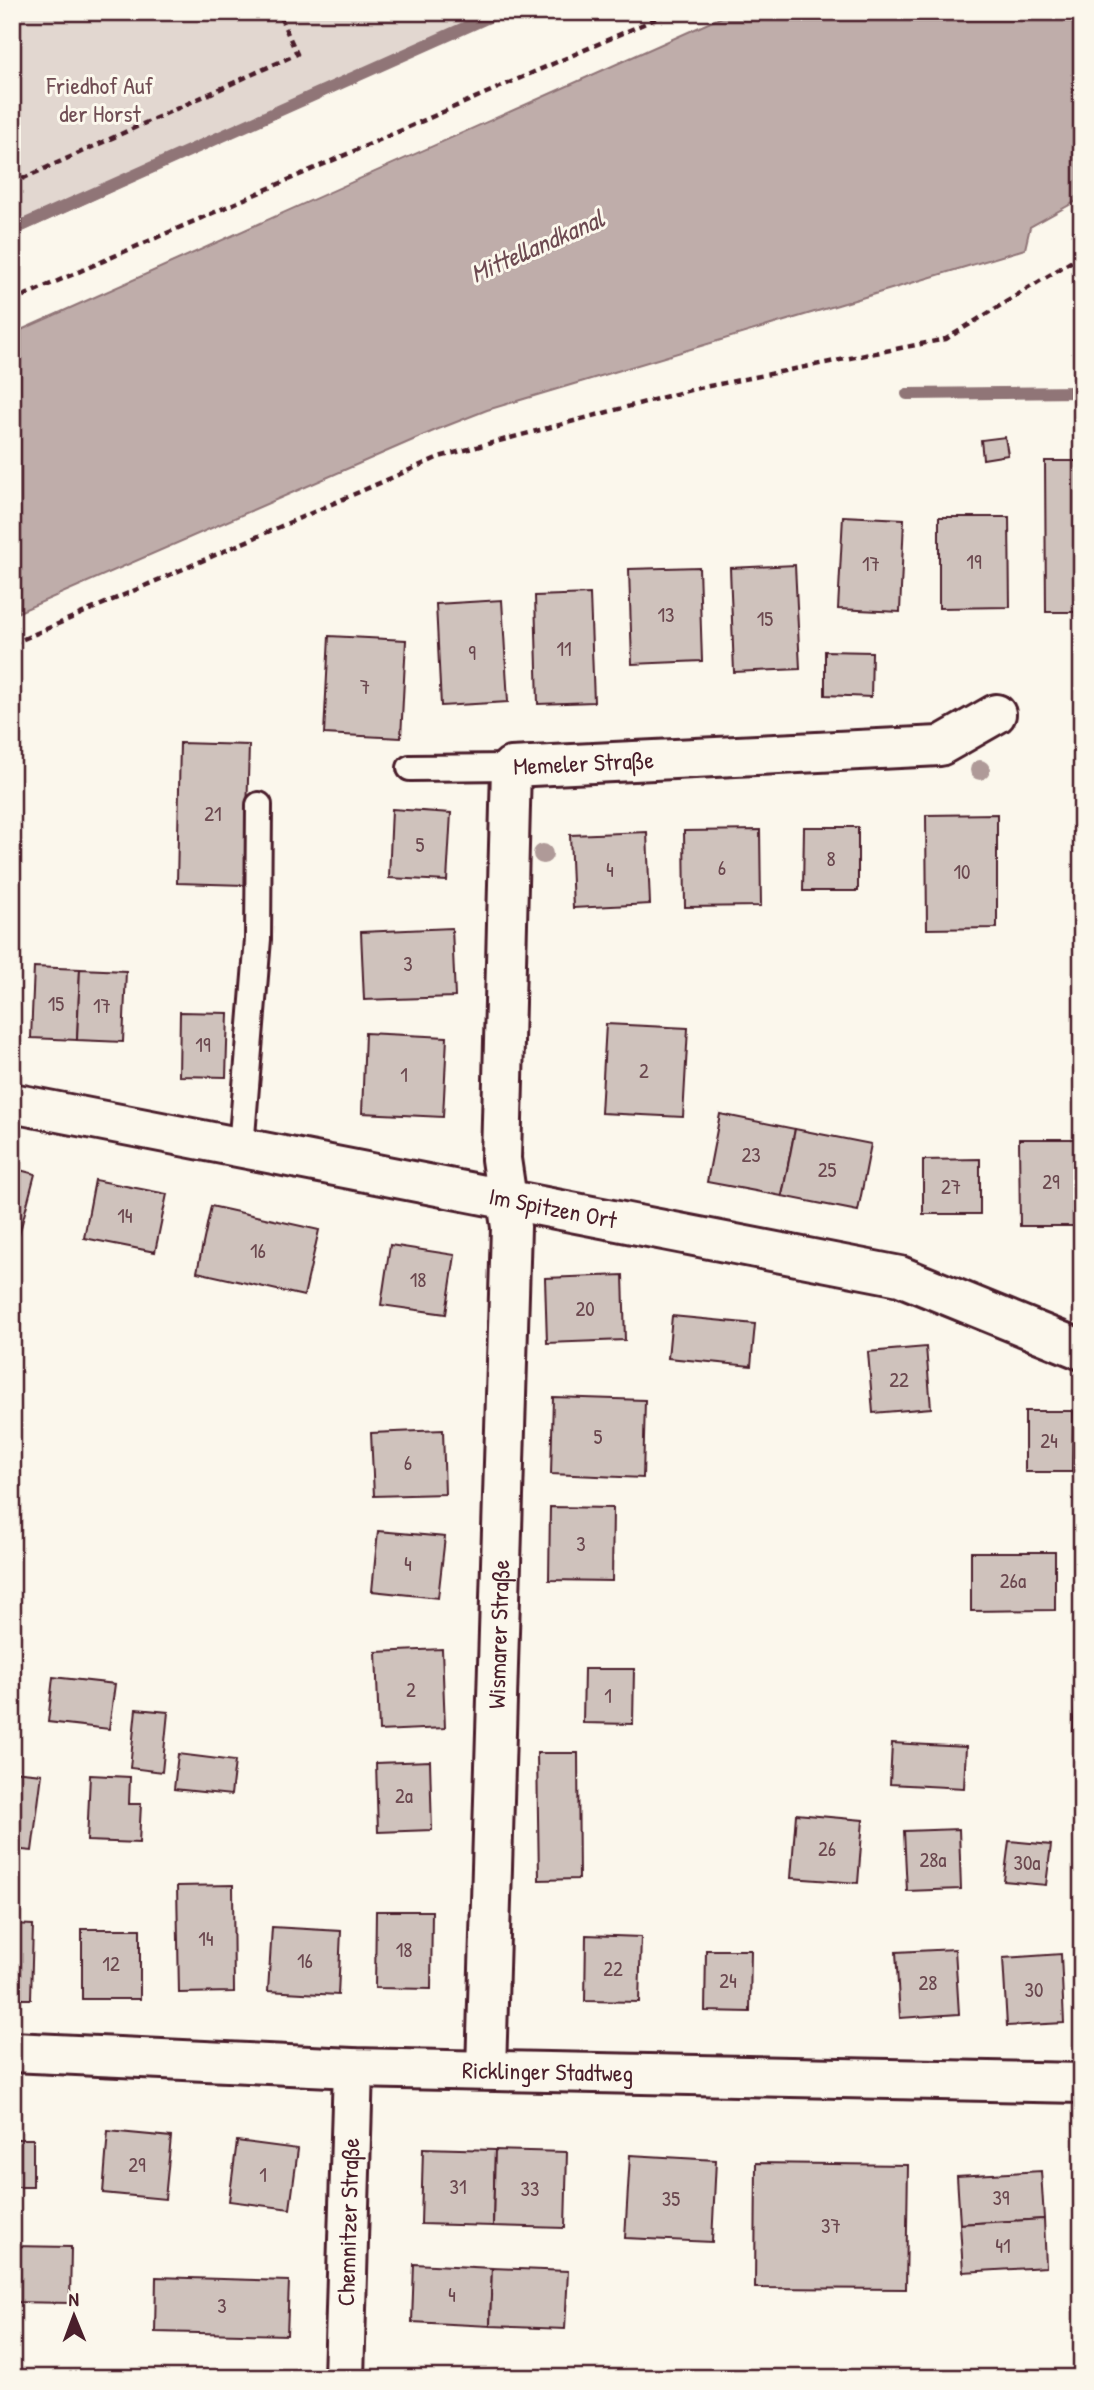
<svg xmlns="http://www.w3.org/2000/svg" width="1094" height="2390" font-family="'Patrick Hand',sans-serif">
<rect width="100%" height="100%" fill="#fbf7ec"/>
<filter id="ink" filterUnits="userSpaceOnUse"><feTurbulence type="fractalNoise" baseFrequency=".0143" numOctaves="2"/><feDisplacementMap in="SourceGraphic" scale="14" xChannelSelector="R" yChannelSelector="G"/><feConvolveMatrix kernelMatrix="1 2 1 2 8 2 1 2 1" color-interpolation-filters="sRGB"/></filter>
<g filter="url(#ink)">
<polygon fill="#e2d7d0" stroke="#967b7e" stroke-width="2" points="12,12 504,12 12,236"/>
<polygon fill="#bfadaa" stroke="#907477" stroke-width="2" points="733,12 1082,12 1082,198 1030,227 1025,249 487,410 436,430 12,615 12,334"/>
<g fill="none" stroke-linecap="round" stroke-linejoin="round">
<g stroke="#907477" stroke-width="12">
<polyline points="12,230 500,12"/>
<polyline points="907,394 1082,392"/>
</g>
</g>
<g fill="#cfc2bc" stroke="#4a1f2b" stroke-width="2">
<polygon points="1005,437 1008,455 983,459 981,440"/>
<polygon points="1045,461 1082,461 1082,612 1046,612"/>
<polygon points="843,516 904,519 900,612 838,609"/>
<polygon points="939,517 1009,517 1010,607 939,608"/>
<polygon points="795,565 800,669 734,672 730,568"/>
<polygon points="699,567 702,661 632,664 629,569"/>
<polygon points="590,594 594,702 538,704 535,596"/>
<polygon points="502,600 508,702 441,706 436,604"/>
<polygon points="329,636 406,640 401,738 324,734"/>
<polygon points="825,651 872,652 871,697 825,695"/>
<polygon points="180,743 249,745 245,885 177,883"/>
<polygon points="392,809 451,813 447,881 389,878"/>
<polygon points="997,814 997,928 927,929 926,815"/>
<polygon points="804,827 858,827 858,891 803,891"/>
<polygon points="760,830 761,906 685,907 684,831"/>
<polygon points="647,832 650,904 573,908 570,835"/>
<polygon points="452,928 455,997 364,1000 361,932"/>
<polygon points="34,967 80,969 77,1040 31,1038"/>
<polygon points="80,969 126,971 123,1042 77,1040"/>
<polygon points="180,1012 228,1013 226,1077 179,1076"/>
<polygon points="606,1024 688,1028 683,1117 601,1113"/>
<polygon points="365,1033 447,1037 443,1117 362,1113"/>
<polygon points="720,1114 795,1129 782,1196 707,1182"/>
<polygon points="795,1129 871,1144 858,1211 782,1196"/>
<polygon points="1019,1139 1082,1139 1082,1226 1020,1226"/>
<polygon points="980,1159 980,1214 923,1214 923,1160"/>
<polygon points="12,1168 35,1174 19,1235 12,1233"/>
<polygon points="95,1180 167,1194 155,1252 84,1238"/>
<polygon points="211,1206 319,1230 304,1296 197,1272"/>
<polygon points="390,1245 455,1255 446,1314 381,1305"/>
<polygon points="623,1275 625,1340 547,1343 545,1278"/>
<polygon points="672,1316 755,1324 751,1366 668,1358"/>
<polygon points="926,1347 931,1408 873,1413 868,1352"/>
<polygon points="553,1397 645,1400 643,1478 551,1474"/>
<polygon points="1025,1411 1073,1411 1072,1472 1025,1472"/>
<polygon points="443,1430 445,1494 374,1496 371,1433"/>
<polygon points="550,1507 613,1508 612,1581 549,1580"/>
<polygon points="378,1531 445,1537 438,1598 372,1591"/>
<polygon points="971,1552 1055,1552 1055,1610 971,1611"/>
<polygon points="442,1649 445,1728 379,1731 376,1652"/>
<polygon points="1078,1668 1082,1669 1082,1732 1073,1731"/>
<polygon points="584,1669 634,1669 633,1724 583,1723"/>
<polygon points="53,1677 115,1684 109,1729 48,1722"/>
<polygon points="136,1709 168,1712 162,1772 130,1768"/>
<polygon points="892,1743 966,1747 964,1788 890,1784"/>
<polygon points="537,1753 578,1753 579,1879 539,1880"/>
<polygon points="178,1754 235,1761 231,1795 174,1789"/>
<polygon points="430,1761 432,1830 378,1832 376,1763"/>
<polygon points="12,1771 42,1774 32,1851 12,1849"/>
<polygon points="1080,1773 1082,1773 1082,1871 1079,1871"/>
<polygon points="90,1775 130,1777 129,1804 141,1804 139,1843 87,1841"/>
<polygon points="796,1814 863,1820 858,1883 791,1878"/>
<polygon points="959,1829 961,1889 907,1891 904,1831"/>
<polygon points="1009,1841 1051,1845 1046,1885 1004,1881"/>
<polygon points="233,1885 234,1992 179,1993 177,1886"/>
<polygon points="376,1911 432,1911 431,1989 375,1988"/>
<polygon points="12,1924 33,1925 31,1999 12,1999"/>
<polygon points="272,1927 341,1931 338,1995 268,1991"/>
<rect x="82" y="1929" width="58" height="70"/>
<polygon points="586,1935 641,1937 639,2002 585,2001"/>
<polygon points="955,1949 959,2014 900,2018 896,1952"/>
<polygon points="706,1950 751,1950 750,2012 705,2011"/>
<polygon points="1061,1954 1064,2023 1007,2026 1003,1958"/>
<polygon points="108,2131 171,2137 165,2199 103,2193"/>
<rect x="12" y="2139" width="21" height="48"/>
<polygon points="237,2141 298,2149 290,2209 229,2201"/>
<polygon points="423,2148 495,2150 493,2226 421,2224"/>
<polygon points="495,2150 567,2152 565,2228 493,2226"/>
<polygon points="630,2155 716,2160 712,2242 625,2238"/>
<polygon points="756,2163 908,2165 906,2289 755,2288"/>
<polygon points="1041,2171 1044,2219 960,2224 957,2176"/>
<polygon points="1044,2219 1046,2267 963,2272 960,2224"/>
<polygon points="12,2246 71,2247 70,2303 12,2302"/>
<polygon points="414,2264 492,2268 490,2326 412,2322"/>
<polygon points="492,2268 568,2271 565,2329 490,2326"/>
<polygon points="156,2277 289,2281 287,2335 155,2332"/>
</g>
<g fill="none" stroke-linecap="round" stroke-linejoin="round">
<defs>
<g id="service">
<polyline points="410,768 511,767"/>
<polyline points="241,1148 258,939 259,805"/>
</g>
<g id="minor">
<path id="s1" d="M12,1103L900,1276L1082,1350"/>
<path id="s2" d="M12,2052L353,2068L1082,2083"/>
<path id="s3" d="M486,2070L511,1227L501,1159L511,767L940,746L996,714"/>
<path id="s4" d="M344,2378L353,2068"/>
</g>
</defs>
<use href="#service" stroke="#4a1f2b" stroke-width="30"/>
<use href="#minor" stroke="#4a1f2b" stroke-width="44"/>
<g stroke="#4a1f2b" stroke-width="4.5" stroke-dasharray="7 5" stroke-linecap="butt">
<polyline points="12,181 13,183 297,54 278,12"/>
<polyline points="12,301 671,12"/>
<polyline points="12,644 439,457 694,389 946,339 1082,255"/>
</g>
<use href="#service" stroke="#fbf7ec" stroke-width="24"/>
<use href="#minor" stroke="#fbf7ec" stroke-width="38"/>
</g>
<g fill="#af9a98">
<circle cx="980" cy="770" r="10"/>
<circle cx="543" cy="854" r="10"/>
</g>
</g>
<g text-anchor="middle" stroke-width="6" stroke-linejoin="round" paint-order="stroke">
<g font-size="21" fill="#6b484f">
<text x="974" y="569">19</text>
<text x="871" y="571">17</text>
<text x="666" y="622">13</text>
<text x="765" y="626">15</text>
<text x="564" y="656">11</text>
<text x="472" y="660">9</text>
<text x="365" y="694">7</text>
<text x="213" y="821">21</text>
<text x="420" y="852">5</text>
<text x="831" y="866">8</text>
<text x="722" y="875">6</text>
<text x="610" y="877">4</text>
<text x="962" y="879">10</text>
<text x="408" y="971">3</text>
<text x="56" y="1011">15</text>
<text x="102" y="1013">17</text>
<text x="203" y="1052">19</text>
<text x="644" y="1078">2</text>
<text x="404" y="1082">1</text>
<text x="751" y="1162">23</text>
<text x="827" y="1177">25</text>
<text x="1051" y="1189">29</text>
<text x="951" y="1194">27</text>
<text x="125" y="1223">14</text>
<text x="258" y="1258">16</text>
<text x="418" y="1287">18</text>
<text x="585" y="1316">20</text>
<text x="899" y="1387">22</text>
<text x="598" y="1444">5</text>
<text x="1049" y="1448">24</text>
<text x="408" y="1470">6</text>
<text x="581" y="1551">3</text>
<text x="408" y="1571">4</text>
<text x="1013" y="1588">26a</text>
<text x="411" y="1697">2</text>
<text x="608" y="1703">1</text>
<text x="404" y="1803">2a</text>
<text x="827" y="1856">26</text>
<text x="933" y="1867">28a</text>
<text x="1027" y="1870">30a</text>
<text x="206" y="1946">14</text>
<text x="404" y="1957">18</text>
<text x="305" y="1968">16</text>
<text x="111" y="1971">12</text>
<text x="613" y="1976">22</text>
<text x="728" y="1988">24</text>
<text x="928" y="1990">28</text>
<text x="1034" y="1997">30</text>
<text x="137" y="2172">29</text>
<text x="263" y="2182">1</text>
<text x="458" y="2194">31</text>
<text x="530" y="2196">33</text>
<text x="1001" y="2205">39</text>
<text x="671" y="2206">35</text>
<text x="831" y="2233">37</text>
<text x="1003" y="2253">41</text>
<text x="452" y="2302">4</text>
<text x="222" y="2313">3</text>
</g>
<g font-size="24" fill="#704d54" stroke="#fbf7ec">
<text x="100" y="94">Friedhof Auf<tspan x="100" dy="28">der Horst</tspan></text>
</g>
<g font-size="24" fill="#4a1f2b" stroke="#fbf7ec">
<text dy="8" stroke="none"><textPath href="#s3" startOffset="1377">Memeler Straße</textPath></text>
<text dy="8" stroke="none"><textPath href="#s1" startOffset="551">Im Spitzen Ort</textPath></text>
<text dy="8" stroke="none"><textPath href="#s3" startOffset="436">Wismarer Straße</textPath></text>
<text dy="8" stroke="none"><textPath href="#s2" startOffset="536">Ricklinger Stadtweg</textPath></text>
<text dy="8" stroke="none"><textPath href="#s4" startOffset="156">Chemnitzer Straße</textPath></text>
</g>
<g font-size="26" font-style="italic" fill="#6d4a51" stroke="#fbf7ec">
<text transform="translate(537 246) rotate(-24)" y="9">Mittellandkanal</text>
</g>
</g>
<rect width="1094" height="2390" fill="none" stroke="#fbf7ec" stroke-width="42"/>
<rect x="21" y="21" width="1052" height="2348" fill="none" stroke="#4a1f2b" stroke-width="2.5" filter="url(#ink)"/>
<g transform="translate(74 2316) rotate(359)" stroke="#fbf7ec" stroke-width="5" paint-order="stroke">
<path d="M0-5L12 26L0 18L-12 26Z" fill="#4a1f2b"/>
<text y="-10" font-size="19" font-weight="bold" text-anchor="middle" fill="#4a1f2b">N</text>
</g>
</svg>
